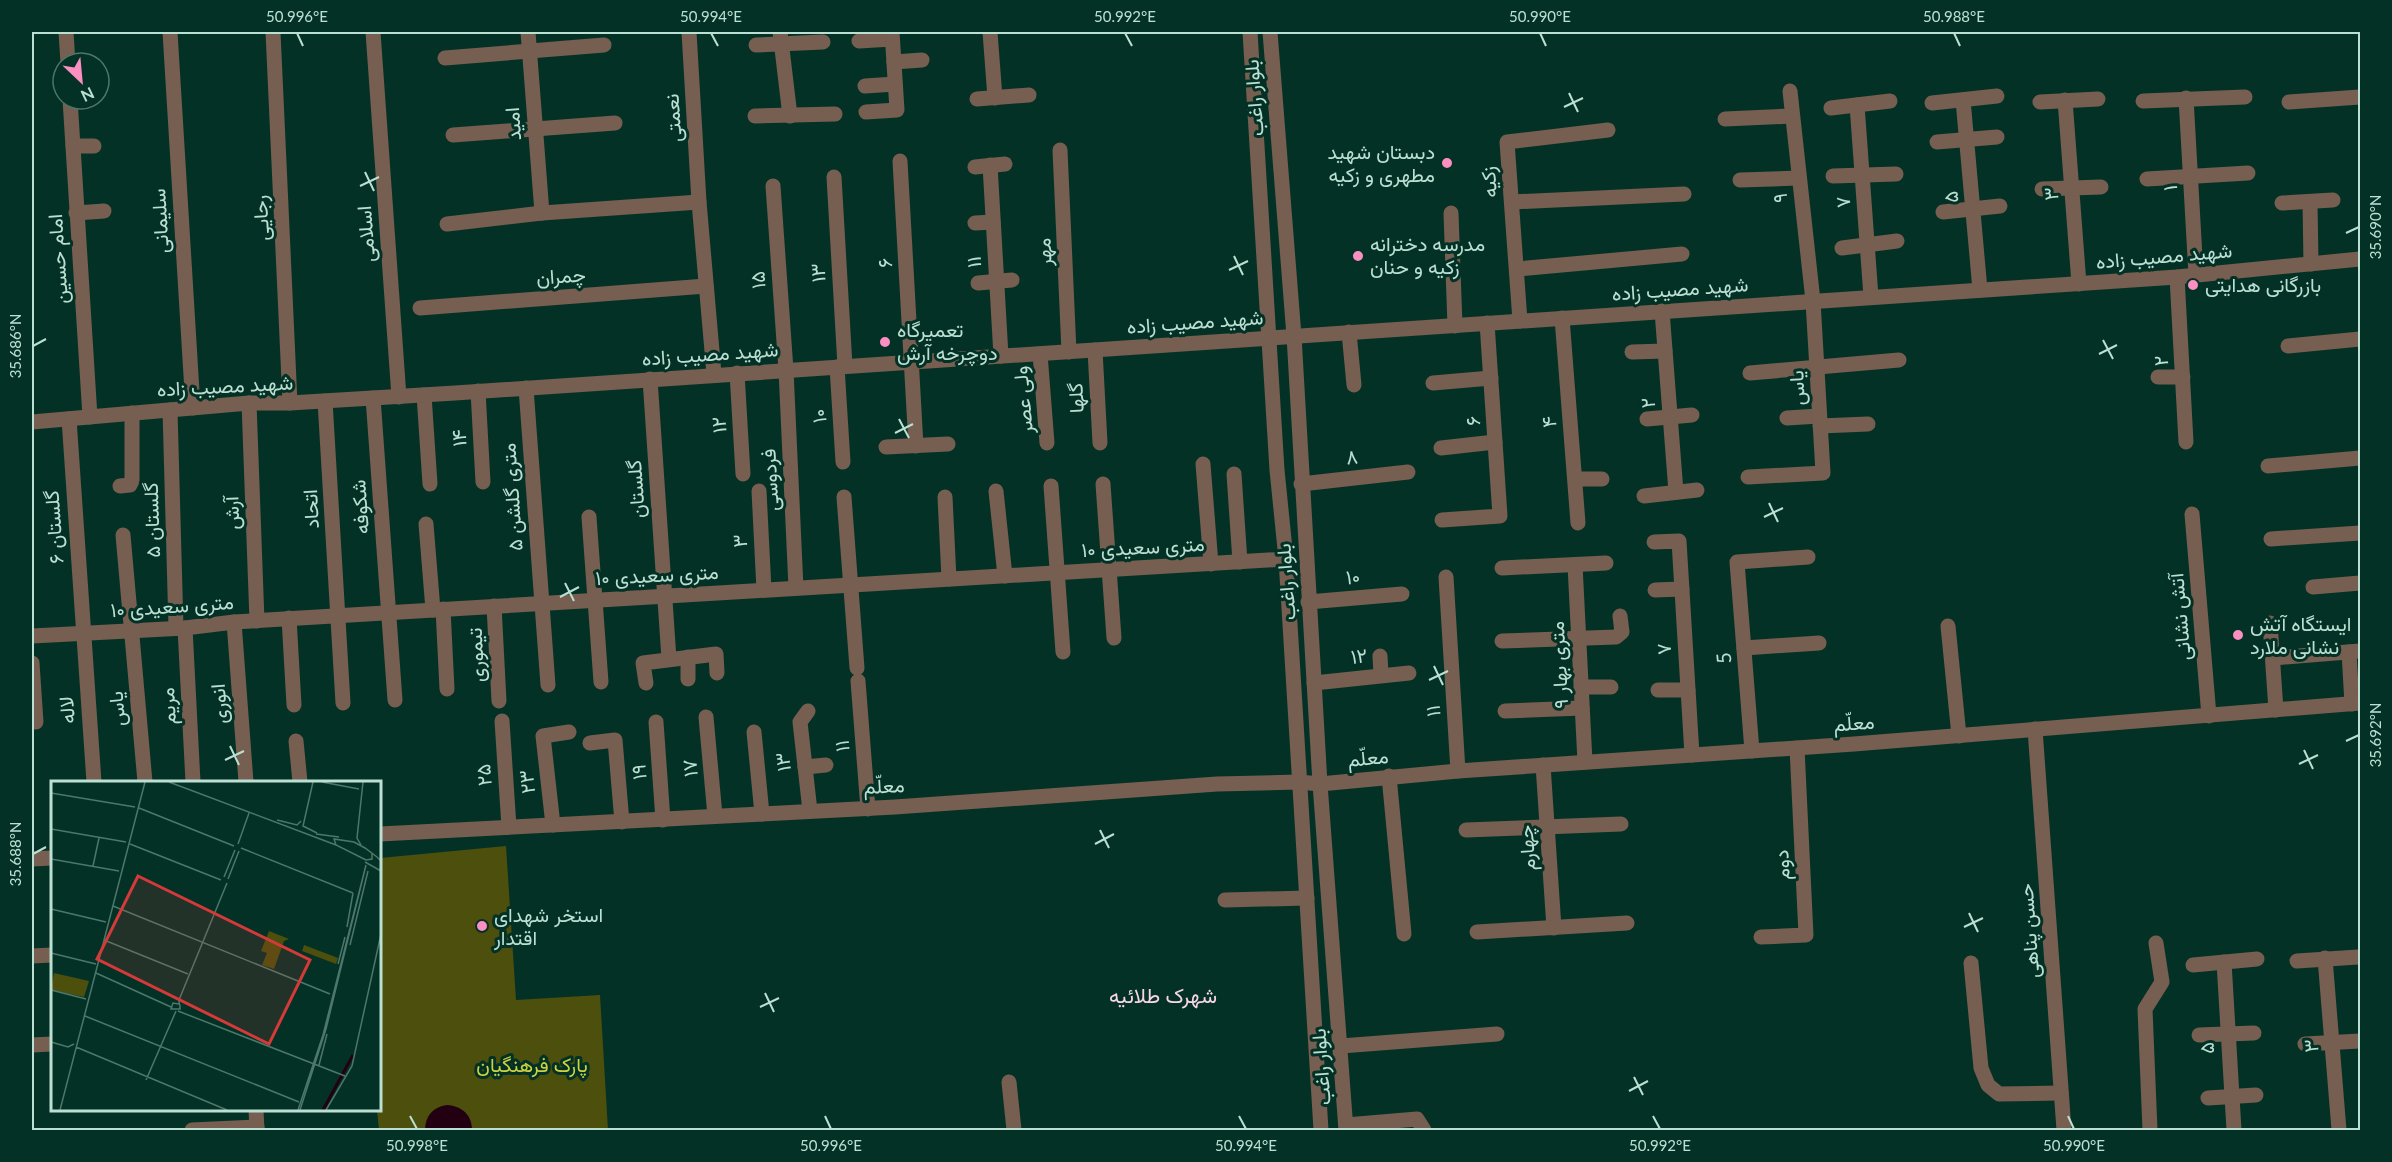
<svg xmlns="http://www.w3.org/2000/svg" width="2392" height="1162" font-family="Lato,Vazirmatn,sans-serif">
<rect width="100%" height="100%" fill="#043126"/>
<polygon fill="#4d4f0d" points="506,846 516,1000 600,995 608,1130 379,1130 377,1110 380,1110 380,858"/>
<path fill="#230011" d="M447,1105C462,1106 472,1115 472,1130H425C425,1116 433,1107 447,1105Z"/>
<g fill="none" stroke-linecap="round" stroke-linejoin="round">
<g stroke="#765e50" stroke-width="15">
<polyline points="66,32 68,63"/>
<polyline points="170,32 193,408"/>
<polyline points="273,32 290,403"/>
<polyline points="373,32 399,397"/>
<polyline points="528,32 542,213"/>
<polyline points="689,32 699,202 714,374"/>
<polyline points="780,32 790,116"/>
<polyline points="990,32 995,98"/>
<polyline points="1250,32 1277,470 1286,559 1321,1130"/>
<polyline points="1270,32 1294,336 1320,784 1346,1130"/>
<polyline points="859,41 892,39"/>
<polyline points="756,45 823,42"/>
<polyline points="445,58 604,45"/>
<polyline points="894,62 922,60"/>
<polyline points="865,86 895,84"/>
<polyline points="2186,98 2196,275"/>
<polyline points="70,99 90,417"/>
<polyline points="977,99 1029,95"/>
<polyline points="1963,100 1980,290"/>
<polyline points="2065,100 2079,284"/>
<polyline points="2143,101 2245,97"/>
<polyline points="2040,102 2098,99"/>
<polyline points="2289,102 2360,97"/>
<polyline points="1932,103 1997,96"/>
<polyline points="1857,105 1871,297"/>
<polyline points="1831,108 1890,101"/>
<polyline points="866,112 897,110 892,32"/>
<polyline points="755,116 835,114"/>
<polyline points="1725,119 1792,116"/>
<polyline points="453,135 615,123"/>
<polyline points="1937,142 1997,137"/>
<polyline points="73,146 94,146"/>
<polyline points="1060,150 1069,352"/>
<polyline points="900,161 916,446"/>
<polyline points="990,165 1001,356"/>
<polyline points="975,167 1005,164"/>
<polyline points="1833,176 1896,174"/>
<polyline points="834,177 845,366"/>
<polyline points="2147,179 2248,173"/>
<polyline points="1740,180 1799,178"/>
<polyline points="773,186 786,370 796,588"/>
<polyline points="2042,189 2101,187"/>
<polyline points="1512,202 1684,194"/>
<polyline points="2310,202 2311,264"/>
<polyline points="2282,203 2333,200"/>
<polyline points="1943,212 2000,206"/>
<polyline points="76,213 104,211"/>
<polyline points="1451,213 1455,326"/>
<polyline points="975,223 993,222"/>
<polyline points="447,224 542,213 699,202"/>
<polyline points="1842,248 1897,241"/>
<polyline points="1517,269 1682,254"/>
<polyline points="2177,277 2186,442"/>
<polyline points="978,283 1012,280"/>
<polyline points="420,308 706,286"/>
<polyline points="1662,311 1676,492"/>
<polyline points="1562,318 1578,523"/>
<polyline points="1520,321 1507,142 1608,130"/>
<polyline points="1349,332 1354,385"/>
<polyline points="2288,346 2360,339"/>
<polyline points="1095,350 1100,443"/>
<polyline points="1632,352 1665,351"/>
<polyline points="1040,354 1047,443"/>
<polyline points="837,367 843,462"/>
<polyline points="737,373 743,474"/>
<polyline points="1750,373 1899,360"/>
<polyline points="2158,377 2183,377"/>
<polyline points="650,379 669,659"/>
<polyline points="1433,383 1491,378"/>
<polyline points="526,388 548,685"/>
<polyline points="478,391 483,482"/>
<polyline points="424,395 430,484"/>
<polyline points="373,398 395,700"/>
<polyline points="325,401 343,703"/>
<polyline points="249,403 257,621"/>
<polyline points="170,410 176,628"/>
<polyline points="1787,418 1819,416"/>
<polyline points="69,419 94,782"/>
<polyline points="1647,419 1692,415"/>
<polyline points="32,422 249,403 290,403 455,393 2177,277 2360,259"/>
<polyline points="1820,426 1868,424"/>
<polyline points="886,447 948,444"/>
<polyline points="1441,448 1495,442"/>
<polyline points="1203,464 1211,564"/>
<polyline points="2268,466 2360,458"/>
<polyline points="1234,474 1240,562"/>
<polyline points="1748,477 1823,473 1813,301 1790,91"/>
<polyline points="1575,479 1602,479"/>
<polyline points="1103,484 1114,638"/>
<polyline points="1301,484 1408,472"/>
<polyline points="120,486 130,485 132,481 132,413"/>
<polyline points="1051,486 1063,652"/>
<polyline points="759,491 764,590"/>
<polyline points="996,491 1005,576"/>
<polyline points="1644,496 1697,490"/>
<polyline points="844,497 857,668"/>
<polyline points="945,497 949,579"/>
<polyline points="2192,514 2209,716"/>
<polyline points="589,517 601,682"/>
<polyline points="1442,520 1500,516 1487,323"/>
<polyline points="426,524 433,610"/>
<polyline points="123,535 145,782"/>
<polyline points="2271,539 2360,533"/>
<polyline points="1654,542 1679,541 1692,755"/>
<polyline points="1575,565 1585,762"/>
<polyline points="1502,568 1606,563"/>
<polyline points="1446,577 1458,771"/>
<polyline points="2313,587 2360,583"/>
<polyline points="1655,590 1682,589"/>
<polyline points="1308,602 1402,594"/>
<polyline points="494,606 499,701"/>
<polyline points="443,609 447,689"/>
<polyline points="289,618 294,705"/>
<polyline points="234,622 246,782"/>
<polyline points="2270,623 2276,710"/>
<polyline points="1948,626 1959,736"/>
<polyline points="185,628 193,782"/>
<polyline points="32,636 185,628 234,622 1286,559"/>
<polyline points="1502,641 1616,637 1622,632 1620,616"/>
<polyline points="1744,648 1819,643"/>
<polyline points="2349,652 2352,704"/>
<polyline points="1380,656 1381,675"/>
<polyline points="688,657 688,679"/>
<polyline points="2273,658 2360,651"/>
<polyline points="32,663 36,722"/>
<polyline points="858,681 868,809"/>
<polyline points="646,683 643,663 716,654 717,673"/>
<polyline points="1314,683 1409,673"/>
<polyline points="1581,687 1611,687"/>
<polyline points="1658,690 1688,690"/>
<polyline points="808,711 800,722 810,811"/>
<polyline points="1505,711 1582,708"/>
<polyline points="706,717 715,816"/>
<polyline points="502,721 509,827"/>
<polyline points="656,722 663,820"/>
<polyline points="2035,729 2064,1130"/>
<polyline points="754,732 762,814"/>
<polyline points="296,741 300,782"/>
<polyline points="590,743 615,740 622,822"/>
<polyline points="1752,751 1737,562 1808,557"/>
<polyline points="1543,765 1554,928"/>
<polyline points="805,767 826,765"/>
<polyline points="1389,776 1404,934"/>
<polyline points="553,825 543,736 569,732"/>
<polyline points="1466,830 1621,824"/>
<polyline points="380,834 895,807 1217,784 1299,782 1320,784 1458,771 1854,744 2360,703"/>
<polyline points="32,859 52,858"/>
<polyline points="1225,900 1307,898"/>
<polyline points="1477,932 1627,923"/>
<polyline points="1761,937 1806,935 1797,748"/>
<polyline points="32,956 52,955"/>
<polyline points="2325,958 2339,1130"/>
<polyline points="2297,961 2358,957"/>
<polyline points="2224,962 2234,1130"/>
<polyline points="1971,963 1981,1068 1988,1085 1999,1094 2061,1093"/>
<polyline points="2193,965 2257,959"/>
<polyline points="2199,1035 2254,1033"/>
<polyline points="2305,1044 2360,1041"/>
<polyline points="32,1045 52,1044"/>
<polyline points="1341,1046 1497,1034"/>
<polyline points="1009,1082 1014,1130"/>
<polyline points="2208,1098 2256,1095"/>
<polyline points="256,1110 257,1130"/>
<polyline points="1346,1125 1417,1119 1424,1130"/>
<polyline points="192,1130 257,1127"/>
<polyline points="2150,1130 2145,1009 2162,982 2156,943"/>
</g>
</g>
<path fill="none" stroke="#bbe0d3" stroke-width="2" d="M297,33L303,46M711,33L718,46M1125,33L1132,46M1540,33L1546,46M1954,33L1960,46M1569,93L1578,112M1564,107L1583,98M365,172L374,191M360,186L379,177M2346,233L2359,227M1234,256L1243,275M1229,270L1248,261M2103,340L2113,359M33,346L46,339M2099,354L2117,345M899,419L909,438M895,433L913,424M1769,503L1778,522M1764,517L1783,508M565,583L574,601M560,597L579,587M1434,666L1443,685M1429,680L1448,671M2346,741L2359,735M230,746L239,765M2304,750L2313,769M225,760L244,751M2299,764L2318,755M1100,830L1109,848M1095,844L1114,834M33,854L46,847M1969,913L1978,932M1964,927L1983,918M765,993L774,1012M760,1007L779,998M1634,1077L1643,1095M1629,1091L1648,1081M410,1116L417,1129M825,1116L831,1129M1239,1116L1246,1129M1653,1116L1660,1129M2068,1116L2074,1129"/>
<g fill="#fc8fc1" stroke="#043126" stroke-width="2">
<circle cx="1447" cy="163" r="6"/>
<circle cx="1358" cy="256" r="6"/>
<circle cx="2193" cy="285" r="6"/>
<circle cx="885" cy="342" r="6"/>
<circle cx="2238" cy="635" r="6"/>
<circle cx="482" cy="926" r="6"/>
</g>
<g text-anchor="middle" stroke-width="6" stroke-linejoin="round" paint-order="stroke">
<g font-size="20" fill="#bbe0d3" stroke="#043126">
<text transform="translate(1254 98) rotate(-94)" y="7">بلوار راغب</text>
<text transform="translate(673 118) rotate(-94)" y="7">نعمتی</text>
<text transform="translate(513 124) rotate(-94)" y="7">امید</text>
<text transform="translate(1489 182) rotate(-94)" y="7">زکیه</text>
<text transform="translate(2170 188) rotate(-93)" y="7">۱</text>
<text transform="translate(2051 194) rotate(-94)" y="7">۳</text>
<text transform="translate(1951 197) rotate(-95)" y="7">۵</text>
<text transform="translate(1780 198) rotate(-96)" y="7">۹</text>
<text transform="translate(1843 202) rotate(-94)" y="7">۷</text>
<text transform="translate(261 218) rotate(-93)" y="7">رجایی</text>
<text transform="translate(160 221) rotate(-93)" y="7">سلیمانی</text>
<text transform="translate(366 234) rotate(-94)" y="7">اسلامی</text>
<text transform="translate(1044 252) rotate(-92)" y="7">مهر</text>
<text transform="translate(2164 256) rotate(-5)" y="7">شهید مصیب زاده</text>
<text transform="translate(58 259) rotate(-94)" y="7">امام حسین</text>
<text transform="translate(974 262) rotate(-93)" y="7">۱۱</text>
<text transform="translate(885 263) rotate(-94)" y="7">۶</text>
<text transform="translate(818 273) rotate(-93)" y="7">۱۳</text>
<text transform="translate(561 276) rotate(-4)" y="7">چمران</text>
<text transform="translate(758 280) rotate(-94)" y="7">۱۵</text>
<text transform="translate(1680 289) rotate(-4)" y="7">شهید مصیب زاده</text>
<text transform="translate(1195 322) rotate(-4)" y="7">شهید مصیب زاده</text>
<text transform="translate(710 354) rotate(-4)" y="7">شهید مصیب زاده</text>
<text transform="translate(2161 361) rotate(-93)" y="7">۲</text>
<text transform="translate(225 386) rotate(-3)" y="7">شهید مصیب زاده</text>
<text transform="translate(1797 388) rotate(-93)" y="7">یاس</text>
<text transform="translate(1076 398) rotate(-93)" y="7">گلها</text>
<text transform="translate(1023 400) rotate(-95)" y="7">ولی عصر</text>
<text transform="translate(1648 403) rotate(-94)" y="7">۲</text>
<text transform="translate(819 416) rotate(-94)" y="7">۱۰</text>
<text transform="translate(1473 421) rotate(-94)" y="7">۶</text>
<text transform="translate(1549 422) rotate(-95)" y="7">۴</text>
<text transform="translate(719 425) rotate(-93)" y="7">۱۲</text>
<text transform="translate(459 438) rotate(-93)" y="7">۱۴</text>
<text transform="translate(1352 457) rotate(-6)" y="7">۸</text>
<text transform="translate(770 480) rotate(-93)" y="7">فردوسی</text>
<text transform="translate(636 489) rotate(-94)" y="7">گلستان</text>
<text transform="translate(512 497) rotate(-94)" y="7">۵ متری گلشن</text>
<text transform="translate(360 507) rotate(-94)" y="7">شکوفه</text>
<text transform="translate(311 509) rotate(-93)" y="7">اتحاد</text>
<text transform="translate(232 513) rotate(-92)" y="7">آرش</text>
<text transform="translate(152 520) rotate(-92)" y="7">گلستان ۵</text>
<text transform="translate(54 527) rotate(-94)" y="7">گلستان ۶</text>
<text transform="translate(740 541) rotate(-93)" y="7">۳</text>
<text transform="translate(1143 547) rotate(-3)" y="7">۱۰ متری سعیدی</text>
<text transform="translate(657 575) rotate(-3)" y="7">۱۰ متری سعیدی</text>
<text transform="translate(1353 577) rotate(-5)" y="7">۱۰</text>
<text transform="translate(1286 582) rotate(-94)" y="7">بلوار راغب</text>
<text transform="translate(172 606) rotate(-4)" y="7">۱۰ متری سعیدی</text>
<text transform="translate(2180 617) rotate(-95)" y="7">آتش نشانی</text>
<text transform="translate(1664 649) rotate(-93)" y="7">۷</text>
<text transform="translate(476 655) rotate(-93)" y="7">تیموری</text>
<text transform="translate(1359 656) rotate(-7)" y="7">۱۲</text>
<text transform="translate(1724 658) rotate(-95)" y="7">5</text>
<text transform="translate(1559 665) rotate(-93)" y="7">۹ متری بهار</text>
<text transform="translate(219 704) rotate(-94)" y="7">انوری</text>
<text transform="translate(168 706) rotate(-93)" y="7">مریم</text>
<text transform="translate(117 709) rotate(-95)" y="7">یاس</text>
<text transform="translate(67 710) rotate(-94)" y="7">لاله</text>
<text transform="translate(1433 711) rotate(-94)" y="7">۱۱</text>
<text transform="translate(1854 723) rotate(-4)" y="7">معلّم</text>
<text transform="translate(842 746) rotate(-94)" y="7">۱۱</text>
<text transform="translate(1368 758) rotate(-6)" y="7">معلّم</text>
<text transform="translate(783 762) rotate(-96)" y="7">۱۳</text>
<text transform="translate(690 768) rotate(-95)" y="7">۱۷</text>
<text transform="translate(639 772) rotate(-94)" y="7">۱۹</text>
<text transform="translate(484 775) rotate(-94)" y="7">۲۵</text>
<text transform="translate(527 782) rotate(-96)" y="7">۲۳</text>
<text transform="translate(884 786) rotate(-3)" y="7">معلّم</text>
<text transform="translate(1527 848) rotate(-94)" y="7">چهارم</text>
<text transform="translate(1782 865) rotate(-93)" y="7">دوم</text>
<text transform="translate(2029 931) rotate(-94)" y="7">حسن پناهی</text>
<text transform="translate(2311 1046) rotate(-94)" y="7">۳</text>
<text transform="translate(2207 1048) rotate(-93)" y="7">۵</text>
<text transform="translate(1321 1067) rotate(-94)" y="7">بلوار راغب</text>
</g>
<g font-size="20" fill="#bbe0d3" stroke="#043126" text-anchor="start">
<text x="1435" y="159" text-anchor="end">دبستان شهید<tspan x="1435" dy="23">مطهری و زکیه</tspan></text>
<text x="1370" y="251">مدرسه دخترانه<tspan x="1370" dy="23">زکیه و حنان</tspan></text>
<text x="2205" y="292">بازرگانی هدایتی</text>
<text x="897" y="337">تعمیرگاه<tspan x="897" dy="23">دوچرخه آرش</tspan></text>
<text x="2250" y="631">ایستگاه آتش<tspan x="2250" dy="23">نشانی ملارد</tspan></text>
<text x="494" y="922">استخر شهدای<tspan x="494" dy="23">اقتدار</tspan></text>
</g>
<g font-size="20" fill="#cdd33f" stroke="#043126">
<text x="532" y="1072">پارک فرهنگیان</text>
</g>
<g font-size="21" fill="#f8d7e4" stroke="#043126">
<text x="1163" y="1003">شهرک طلائیه</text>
</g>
</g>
<g transform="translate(51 781)">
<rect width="330" height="330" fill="#043126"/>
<path d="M218,150L238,158L233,160L223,188L211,184L216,172L210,170ZM253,164L287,177L285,183L251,170ZM3,192L38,200L33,216L0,209Z" fill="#4d4f0d"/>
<path fill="none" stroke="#230011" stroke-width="3" d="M272,329L302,274"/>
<path fill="none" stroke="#4d776b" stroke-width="1.5" d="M118,1L285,64M262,1L252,45L266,52M271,1L308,8M0,12L84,26M88,27L183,65M226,39L246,44L250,40M0,48L75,61M265,53L288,56M79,63L170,99M187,63L198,32M310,64L306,57L312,1M190,67L302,112M321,72V78L315,79L285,64L283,58L303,61L314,67L326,76L330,80M0,78L68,90M314,81L330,90M42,85L48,57M173,96L184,69M177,98L188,70M62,125L279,213M0,128L55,141M296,146L302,112M53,159L137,193M299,164L317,90M0,172L45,183M287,183L294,156M45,192L120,226M0,209L35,218M128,223L122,222L120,228H129V225L128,221V219L176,102M127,230L294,295M34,235L248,321M0,261L17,266L23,263M25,266L176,329M268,284L276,253M95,299L125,230M9,329L94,1M247,329L272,254L315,84L275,248L249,329M275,329L301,285L330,153"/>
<path fill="#d33a39" fill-opacity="0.15" stroke="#d33a39" stroke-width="3" d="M87,95L259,179L218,263L46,178Z"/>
<rect width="330" height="330" fill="none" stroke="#bbe0d3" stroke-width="3"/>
</g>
<rect width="2392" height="1162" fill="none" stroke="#043126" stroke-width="66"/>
<g transform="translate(81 81) rotate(154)"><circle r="28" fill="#043126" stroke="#4d776b" stroke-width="1.5"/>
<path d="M0-4.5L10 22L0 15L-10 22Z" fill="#fc8fc1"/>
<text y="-9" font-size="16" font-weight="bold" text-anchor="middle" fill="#bbe0d3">N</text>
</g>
<rect x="33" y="33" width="2326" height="1096" fill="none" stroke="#bbe0d3" stroke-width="2"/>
<g font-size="15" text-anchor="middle" fill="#bbe0d3">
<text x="297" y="22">50.996°E</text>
<text x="711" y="22">50.994°E</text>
<text x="1125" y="22">50.992°E</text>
<text x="1540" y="22">50.990°E</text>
<text x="1954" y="22">50.988°E</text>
<text transform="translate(2376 227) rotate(-90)" y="5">35.690°N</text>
<text transform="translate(16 346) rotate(-90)" y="5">35.686°N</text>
<text transform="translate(2376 735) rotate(-90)" y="5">35.692°N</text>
<text transform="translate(16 854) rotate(-90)" y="5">35.688°N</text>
<text x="417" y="1151">50.998°E</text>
<text x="831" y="1151">50.996°E</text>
<text x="1246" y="1151">50.994°E</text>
<text x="1660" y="1151">50.992°E</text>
<text x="2074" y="1151">50.990°E</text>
</g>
</svg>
